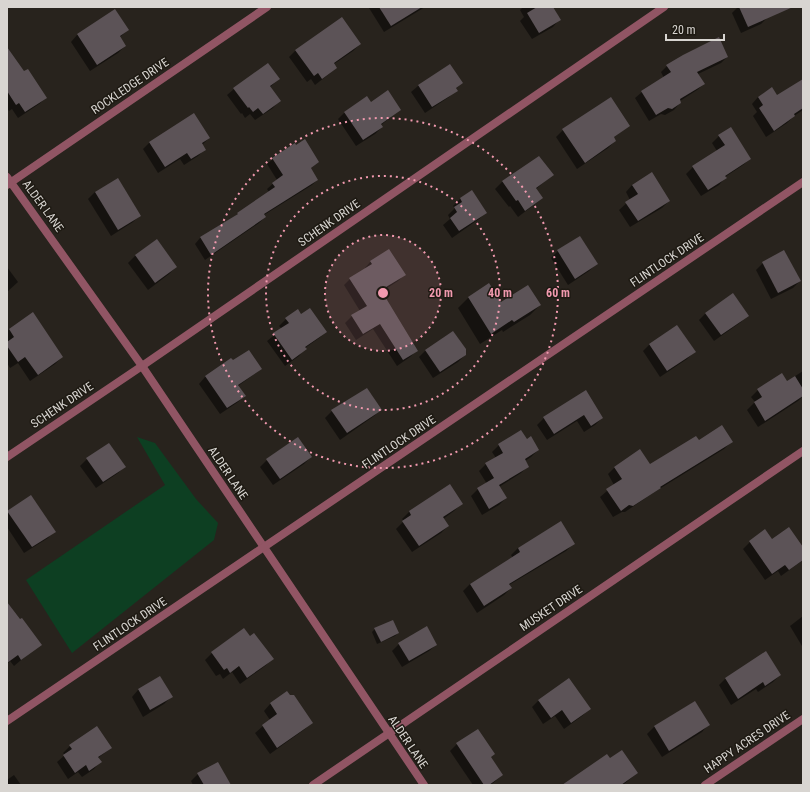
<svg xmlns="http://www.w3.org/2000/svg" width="810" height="792" font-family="'Roboto Condensed',sans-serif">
<rect width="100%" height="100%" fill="#28231d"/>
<polygon fill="#0d3f22" points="137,437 155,443 196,499 218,523 214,540 72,653 26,580 165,485"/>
<g fill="#0007">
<polygon points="370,7 425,7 384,32 369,8"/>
<polygon points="523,7 552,7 559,20 553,27 532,39 520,21 524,17 520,10"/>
<polygon points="738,7 764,7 768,17 761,24 741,33 732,13"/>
<polygon points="115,10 128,30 120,37 125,46 118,53 90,71 71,42 77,35"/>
<polygon points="360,44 353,51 334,64 336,68 329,74 315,85 311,79 307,82 289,57 296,50"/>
<polygon points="7,51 46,98 39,104 18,118 12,109 9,111 7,108"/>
<polygon points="727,57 721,63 698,74 704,84 697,90 680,101 680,103 674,110 665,115 661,114 649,121 635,98 642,92 664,78 661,72 667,66"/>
<polygon points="449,65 461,83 449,97 425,113 411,92 418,86"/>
<polygon points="279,79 269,88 279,101 273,108 255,120 250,114 245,118 242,113 241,114 227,95 234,89"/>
<polygon points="803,87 803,110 794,116 787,123 766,137 753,116 757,112 752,104 758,97 777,96"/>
<polygon points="370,103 400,110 381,125 382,127 375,134 356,146 338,119 345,112"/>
<polygon points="628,126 613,138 615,141 608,148 577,169 556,137 563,130"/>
<polygon points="719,136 750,159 743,165 725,177 725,178 719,185 701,196 686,174 693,167 717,151 712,143"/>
<polygon points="209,138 202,145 205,149 198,156 184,165 180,159 158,173 143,149 150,142"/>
<polygon points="295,145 318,162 310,169 317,180 312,185 264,215 265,217 259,223 205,260 195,244 200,238 234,217 269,192 267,189 277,180 267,164 273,159"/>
<polygon points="520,170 552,175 536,189 542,198 535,204 518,217 510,206 509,207 495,189 502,182"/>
<polygon points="632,185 669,201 662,208 630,227 619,210 630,200 626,192"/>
<polygon points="472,191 486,212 479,219 452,238 443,225 450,219 448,215 455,208 453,206 460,199"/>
<polygon points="95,192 140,215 133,222 111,236 88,199"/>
<polygon points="156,240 176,267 169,274 148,290 128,263 135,256"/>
<polygon points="558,251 596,264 589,271 568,285 551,258"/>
<polygon points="371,261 404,275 398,281 381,292 416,351 410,357 397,366 373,329 356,340 345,323 352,316 360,311 344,285 350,279 365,269 365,268"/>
<polygon points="763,263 800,281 793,288 771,299 756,270"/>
<polygon points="7,267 18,282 7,292"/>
<polygon points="488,285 500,304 540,305 530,315 503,332 502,330 480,344 458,308 468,298"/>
<polygon points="706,313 747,315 741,322 714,341 699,320"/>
<polygon points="301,316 326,332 319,338 305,348 299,356 285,366 267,341 282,329 279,326 286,319"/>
<polygon points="9,329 62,357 55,364 30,381 18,363 10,368 7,363 7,332"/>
<polygon points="650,344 694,352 687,359 660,377 643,351"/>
<polygon points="426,350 465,355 458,362 433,378 419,357"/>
<polygon points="231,360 260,369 253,375 238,386 245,395 238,402 220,414 199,384 205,377"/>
<polygon points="803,371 803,396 798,401 758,427 747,410 755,402 751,397 758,390 786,382"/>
<polygon points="585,391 602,418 595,425 584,432 577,421 547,440 537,425 544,418"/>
<polygon points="381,410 374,416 340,440 325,418 332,411"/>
<polygon points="527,441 538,450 531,457 525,461 528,466 521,473 499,487 506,498 499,505 482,515 471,496 478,489 487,484 479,471 486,464 496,458 492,452 499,445"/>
<polygon points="699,441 731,442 724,449 656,491 625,512 622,512 613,517 600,497 614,485 608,474 615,467 650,465"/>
<polygon points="311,457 304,464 273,485 260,467 267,460"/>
<polygon points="87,459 125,466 118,473 96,488 80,466"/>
<polygon points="449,486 461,504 454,511 443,519 448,526 441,533 412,552 396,529 404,521 402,519 409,512"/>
<polygon points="8,512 54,531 48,538 24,553 7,527 7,513"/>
<polygon points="772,540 803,549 803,560 781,576 778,571 765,580 743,549 750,542"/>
<polygon points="573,544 566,551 509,585 511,588 504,595 477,613 463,591 470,584 513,558 511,555 518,548"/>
<polygon points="803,616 803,645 802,646 790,626"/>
<polygon points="244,629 250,637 272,659 265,666 240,684 232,672 223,679 220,674 216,676 205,660 212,653"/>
<polygon points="375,629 398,633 395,636 377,644 372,632"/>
<polygon points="7,630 40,644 14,666 10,661 7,664"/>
<polygon points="399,644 436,645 429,651 402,667 392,651"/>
<polygon points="780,675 773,682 758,692 756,689 731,705 719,685 725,679"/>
<polygon points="160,677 171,697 164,704 143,717 132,697 138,690"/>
<polygon points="287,693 312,722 305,729 270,754 255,733 270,720 264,711 270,704"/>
<polygon points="538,701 589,709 582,716 564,729 555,716 543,724 532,707"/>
<polygon points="694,702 708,725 702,732 662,757 647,734 654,727"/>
<polygon points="457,744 490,757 502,775 491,785 473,785 450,751"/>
<polygon points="70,746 111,748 98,758 100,762 94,769 82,777 78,772 68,779 57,762 65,755 63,753"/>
<polygon points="610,760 637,773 623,785 566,785"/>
<polygon points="198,774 226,785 193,785 191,781"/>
<polygon points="14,775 21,785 7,785 7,780"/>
</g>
<g fill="#5c5357">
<polygon points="379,7 422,7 391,26"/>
<polygon points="537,7 553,7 561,20 539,33 527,13"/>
<polygon points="739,7 793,7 748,27"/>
<polygon points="115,9 129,30 120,36 126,46 97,65 77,34"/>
<polygon points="342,17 361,44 334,63 337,68 322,79 318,73 314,76 295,50"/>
<polygon points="719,37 728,57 697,72 705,84 680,99 681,103 672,109 668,108 656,115 641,91 671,72 666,65 683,55"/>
<polygon points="7,47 24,71 28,69 47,98 25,112 19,103 16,105 7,91"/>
<polygon points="268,63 280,79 270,86 281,101 263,114 258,108 253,112 249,107 248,108 233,88"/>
<polygon points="450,64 463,83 456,88 458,91 432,107 418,85"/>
<polygon points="803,79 803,108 794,114 795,116 774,131 759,108 763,105 758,97 772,87 777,95"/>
<polygon points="388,90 401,110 381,124 383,127 363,140 344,112 367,96 371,102"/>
<polygon points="611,97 630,126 614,137 616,141 585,163 562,129"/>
<polygon points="194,113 210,138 202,143 206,150 191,159 187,153 165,167 149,142"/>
<polygon points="731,127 751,159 725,176 727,178 708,190 692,166 725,145 718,135"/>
<polygon points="305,139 319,162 311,168 318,180 264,214 266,217 211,255 200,237 238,214 237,213 275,187 272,183 283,175 272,158 295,143 296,145"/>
<polygon points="539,156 554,175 536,188 543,198 525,211 518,200 516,201 502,181"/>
<polygon points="652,172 670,201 638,221 625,202 638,194 632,185"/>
<polygon points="118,178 141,216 118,230 95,192"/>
<polygon points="472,190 487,213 459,231 450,218 457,212 454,207 462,202 460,198"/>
<polygon points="580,236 598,264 575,279 557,250"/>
<polygon points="157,239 177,267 155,283 135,255"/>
<polygon points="389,249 406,275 381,290 418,351 403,360 380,324 363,334 351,315 367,306 349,278 372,264 370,261"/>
<polygon points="784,250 801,281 778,293 762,262"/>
<polygon points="489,283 501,302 528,285 541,305 514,322 512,320 491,334 468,297"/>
<polygon points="733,293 749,316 721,335 705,313"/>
<polygon points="310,308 327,332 305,347 307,349 292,360 273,333 289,323 285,318 298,309 301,314"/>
<polygon points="33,312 63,357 38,375 25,357 18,362 7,346 7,342 14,337 9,329"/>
<polygon points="677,325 696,352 667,371 649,344"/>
<polygon points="453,331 466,349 466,355 440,372 425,350"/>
<polygon points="249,350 262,369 238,385 246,396 227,408 205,376 231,358 233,360"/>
<polygon points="782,373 787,381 795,376 803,389 803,396 765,421 754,402 762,397 757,389"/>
<polygon points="367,388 382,410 347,433 331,410"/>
<polygon points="586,390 603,418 591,426 584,415 554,434 543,417"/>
<polygon points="722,425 733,442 660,487 661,488 633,506 629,505 621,511 606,489 622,479 614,467 640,449 650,464 696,436 699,440"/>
<polygon points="521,430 527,439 531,436 539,450 525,459 529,467 499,485 507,498 489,509 477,488 494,478 485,463 503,453 498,444"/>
<polygon points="298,437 312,457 280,479 266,459"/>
<polygon points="109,443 126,467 103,482 86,458"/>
<polygon points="450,484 463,504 443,517 449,526 419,546 402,521 411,515 409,511"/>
<polygon points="31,495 56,532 32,547 7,511"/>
<polygon points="561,521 575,544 509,584 512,588 484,606 470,584 520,552 518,548"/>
<polygon points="789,527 803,547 803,560 789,570 785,565 772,574 749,541 765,529 772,539"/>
<polygon points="7,602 20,619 22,618 42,645 21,660 18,655 7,663"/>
<polygon points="393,620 399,633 381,642 374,628"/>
<polygon points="427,626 437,645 409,661 398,643"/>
<polygon points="244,628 250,636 254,633 274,659 247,678 239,666 230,673 227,668 224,670 211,652"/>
<polygon points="766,651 781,675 765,686 763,682 738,699 725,678"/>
<polygon points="160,676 173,697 150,710 138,689"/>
<polygon points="569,678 591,709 571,723 562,710 551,718 538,700"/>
<polygon points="287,691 290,695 294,695 313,723 277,748 262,725 277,714 270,703"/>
<polygon points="695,701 710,725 669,751 654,726"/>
<polygon points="97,726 112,748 98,757 102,762 89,771 86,765 75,773 63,755 72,749 69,745"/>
<polygon points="478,729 495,754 491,757 503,775 489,785 484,785 456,743"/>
<polygon points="622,750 638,773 621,785 562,785 607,754 610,758"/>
<polygon points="218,762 231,785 204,785 197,773"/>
</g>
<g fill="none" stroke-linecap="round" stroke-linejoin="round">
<g stroke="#915564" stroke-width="8">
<polyline points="7,177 142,366 424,785"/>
<polyline points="7,185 267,7"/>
<polyline points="7,457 142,366 664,7"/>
<polyline points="7,721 803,182"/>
<polyline points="313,785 803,451"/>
<polyline points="705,785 803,719"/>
</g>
</g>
<circle cx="383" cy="293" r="58" fill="#f29aaf" fill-opacity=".12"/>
<g fill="none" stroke="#f29aaf" stroke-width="2" stroke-dasharray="2 4">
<circle cx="383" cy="293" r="58"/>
<circle cx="383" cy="293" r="117"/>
<circle cx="383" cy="293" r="175"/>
</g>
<g text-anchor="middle" stroke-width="3" stroke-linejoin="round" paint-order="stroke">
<g font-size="12" fill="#d8d5d1" stroke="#1e1a13">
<text transform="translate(130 86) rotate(-34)" y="4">ROCKLEDGE DRIVE</text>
<text transform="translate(43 206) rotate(54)" y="4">ALDER LANE</text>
<text transform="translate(329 223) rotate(-35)" y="4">SCHENK DRIVE</text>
<text transform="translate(667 260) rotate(-34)" y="4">FLINTLOCK DRIVE</text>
<text transform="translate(62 405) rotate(-34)" y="4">SCHENK DRIVE</text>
<text transform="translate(399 442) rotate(-34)" y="4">FLINTLOCK DRIVE</text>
<text transform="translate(228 473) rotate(56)" y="4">ALDER LANE</text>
<text transform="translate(551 608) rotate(-34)" y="4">MUSKET DRIVE</text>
<text transform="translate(130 624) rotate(-34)" y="4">FLINTLOCK DRIVE</text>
<text transform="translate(408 742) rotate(56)" y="4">ALDER LANE</text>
<text transform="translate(747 742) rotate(-34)" y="4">HAPPY ACRES DRIVE</text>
</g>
</g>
<circle cx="383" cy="293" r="6" fill="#f29aaf" stroke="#1e1a13" stroke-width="2"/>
<g font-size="12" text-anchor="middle" font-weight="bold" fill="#f29aaf" stroke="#1e1a13" stroke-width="3" stroke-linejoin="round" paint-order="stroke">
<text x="441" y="297">20 m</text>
<text x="500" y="297">40 m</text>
<text x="558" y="297">60 m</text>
</g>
<rect width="810" height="792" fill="none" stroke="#d8d5d1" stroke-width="16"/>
<path d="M666 34v6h58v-6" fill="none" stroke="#d8d5d1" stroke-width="2"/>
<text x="672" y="34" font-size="12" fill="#d8d5d1" stroke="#1e1a13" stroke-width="3" paint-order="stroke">20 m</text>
</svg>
